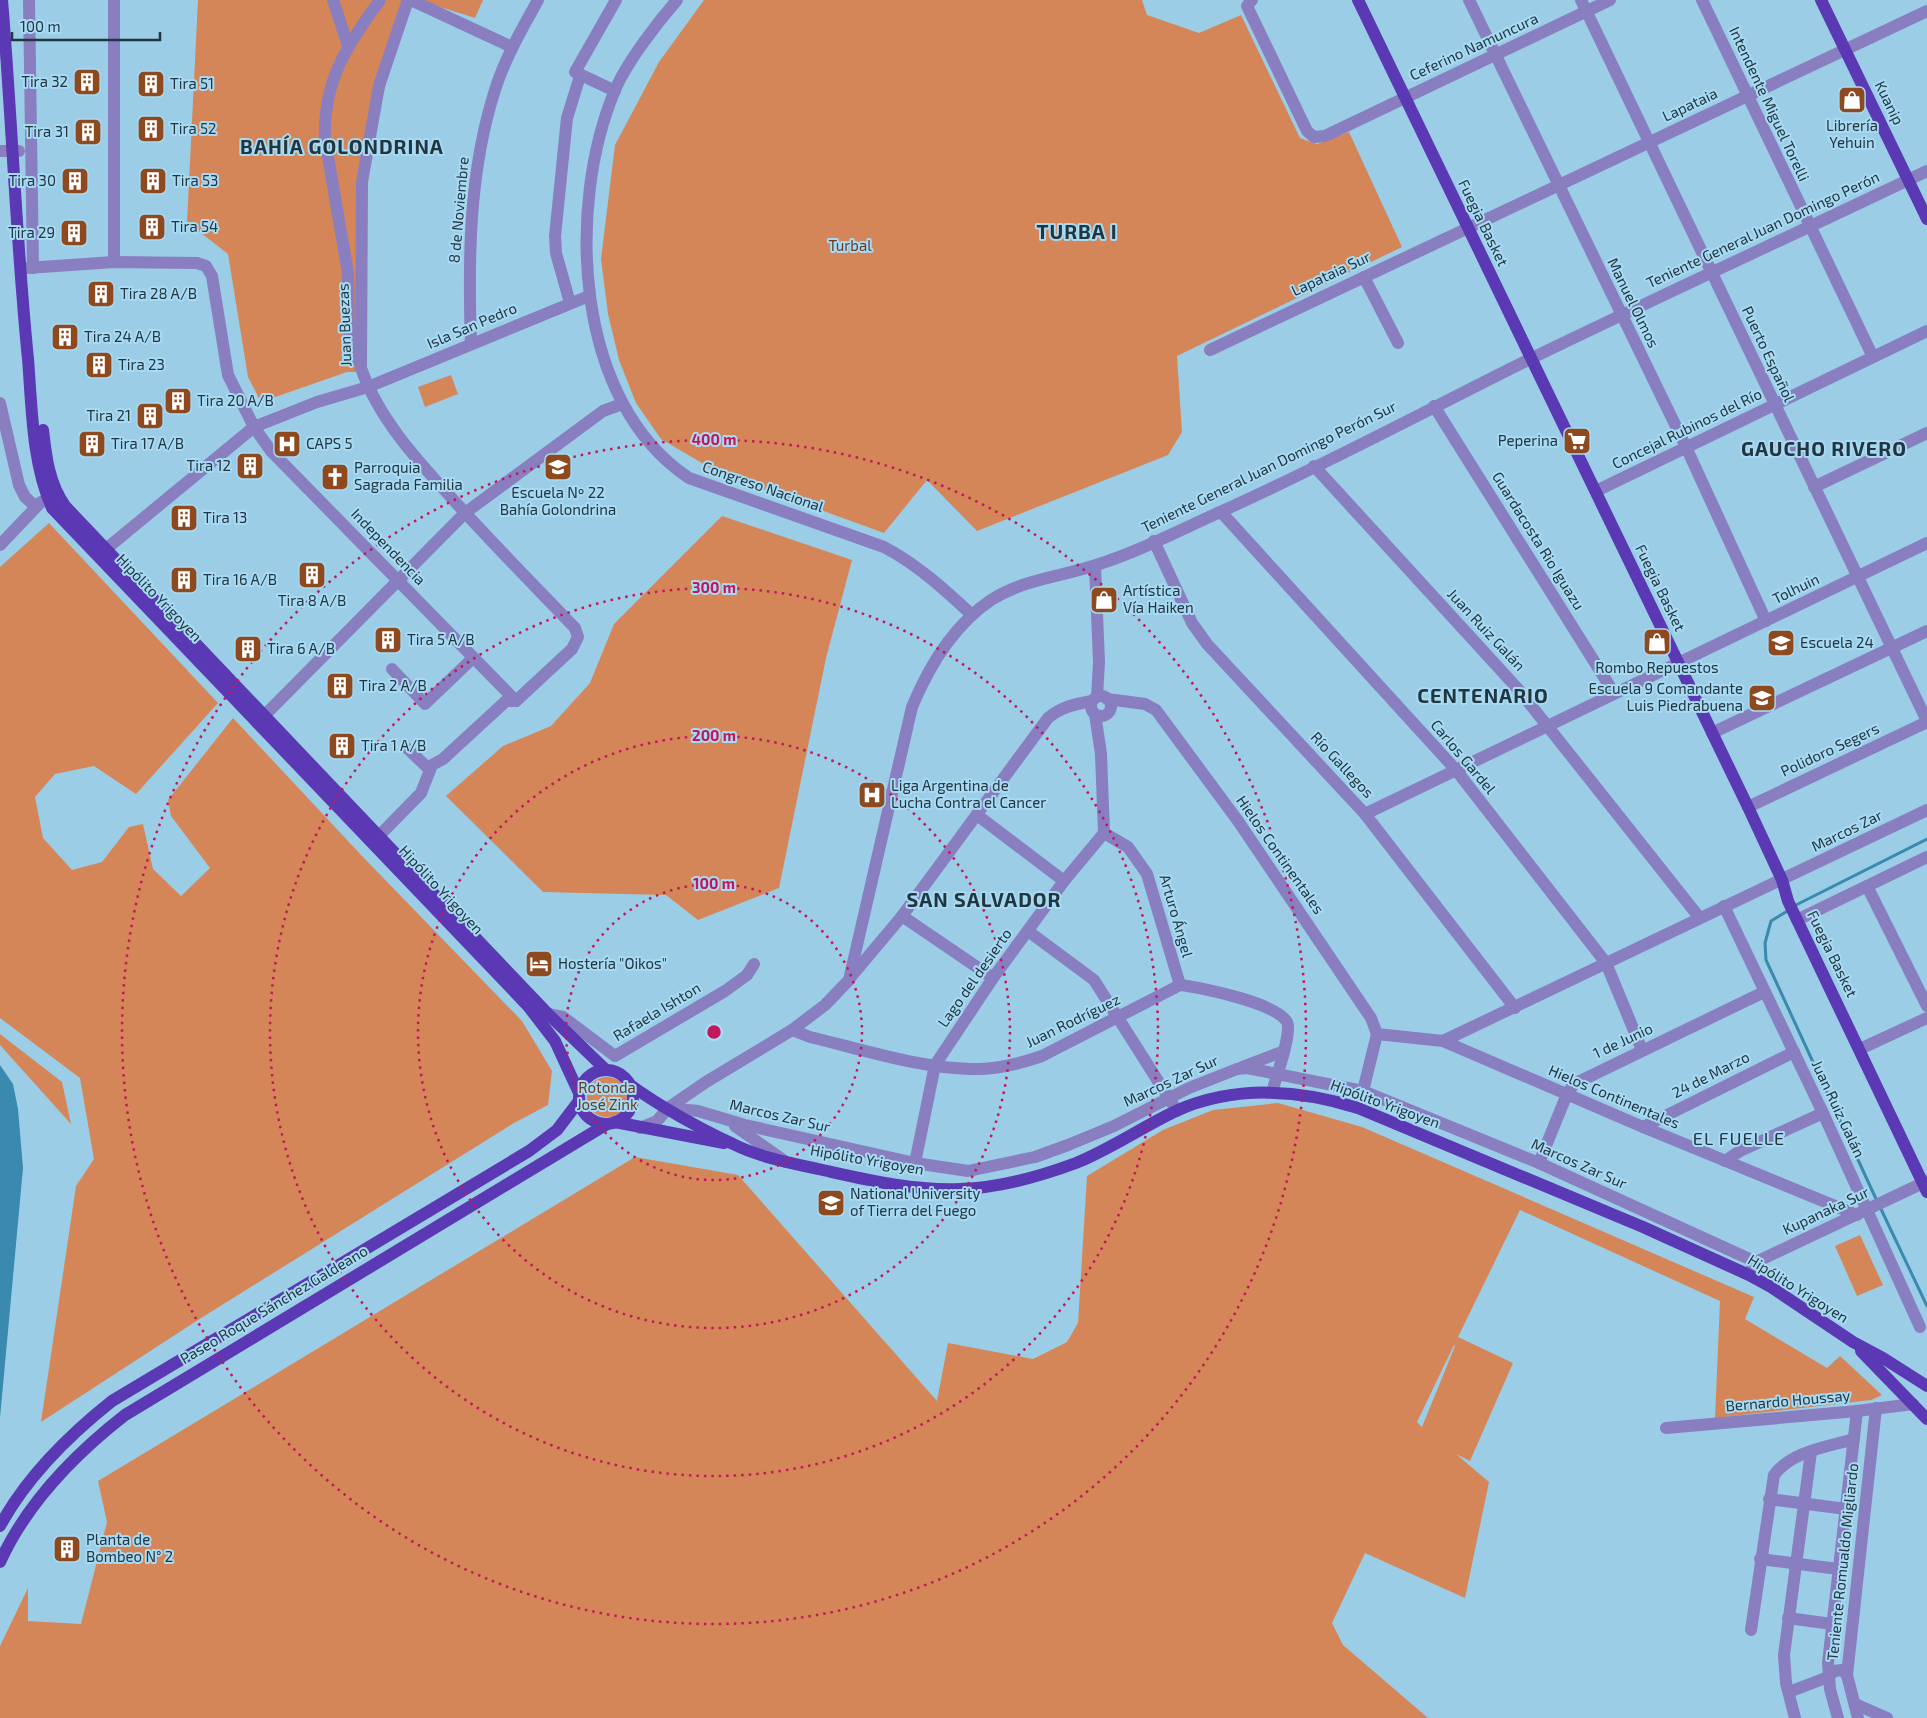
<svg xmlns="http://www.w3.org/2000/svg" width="1927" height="1718" font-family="'Exo 2',sans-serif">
<rect width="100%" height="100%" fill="#9bcde6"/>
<g fill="#d58659" fill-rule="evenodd">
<polygon points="198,0 407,0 361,182 365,372 347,372 261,402 248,377 228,254 187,222"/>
<polygon points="418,0 483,0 475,18"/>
<polygon points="704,0 1142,0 1147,15 1199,33 1241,15 1300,138 1317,144 1349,132 1402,247 1177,356 1182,432 1168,455 977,531 927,480 884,533 719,473 661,439 636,403 619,360 608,314 601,259 615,145 659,62"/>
<polygon points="451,375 458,394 425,407 418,387"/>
<polygon points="722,516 852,560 826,658 779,888 698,920 666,895 543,892 446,796 503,746 551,726 590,683 614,624"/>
<polygon points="49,523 218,703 136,794 94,766 55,774 35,797 43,838 72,870 102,862 129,827 143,824 153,869 181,896 210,868 171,816 168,800 233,718 362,856 522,1021 552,1071 548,1105 514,1123 198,1320 41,1422 76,1186 94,1159 80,1078 0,1018 0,567"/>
<polygon points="0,1034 62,1082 71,1124 0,1045"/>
<circle cx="607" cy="1097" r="20"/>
<path d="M1278,1103L1362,1127L1754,1297L1745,1319L1827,1368L1840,1356L1882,1395L1871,1400L1715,1418L1720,1301L1520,1210L1458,1337L1513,1363L1470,1461L1456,1454L1489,1482L1465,1598L1365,1553L1332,1623L1343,1645L1428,1718H0V1646L28,1588V1621L81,1624L107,1522L98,1481L635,1157L738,1175L937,1401L948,1343L1033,1359L1067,1342L1078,1323L1087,1176L1163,1130L1213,1110ZM1454,1345L1455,1346L1422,1427L1417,1422Z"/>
<polygon points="1860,1235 1883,1285 1857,1296 1835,1246"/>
</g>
<polygon fill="#398aae" points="0,1065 13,1084 18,1109 23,1168 0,1418"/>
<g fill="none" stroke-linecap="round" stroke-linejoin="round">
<g stroke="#398aae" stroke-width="3">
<polyline points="1794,906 1927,839"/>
<polyline points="1789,910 1771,921 1765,943 1766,960 1877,1201"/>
<polyline points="1880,1207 1927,1306"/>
</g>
<g stroke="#887ec0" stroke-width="12">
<polyline points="29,0 33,268"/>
<polyline points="333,0 348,46"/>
<path d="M408,0L379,86L362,182L361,368C378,417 415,458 449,495C490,541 533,584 575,628L578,637L572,649L516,701"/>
<polyline points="411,0 512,47"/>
<path d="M677,0C657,23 627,62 615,90C566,207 574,402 689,478L884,547C918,565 944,589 972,615"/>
<polyline points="1252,0 1247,6 1307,131 1314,137 1325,136 1610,0"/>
<polyline points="1469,0 1686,447 1766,621"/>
<polyline points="1581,0 1927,721"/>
<polyline points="1702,0 1873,357"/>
<polyline points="615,91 575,72 616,0"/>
<polyline points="0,151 19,151"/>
<polyline points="114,262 114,0"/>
<polyline points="27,268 114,262 197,263 206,266 212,276 228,375 254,427 271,451 516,701"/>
<polyline points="1364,277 1398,343"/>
<polyline points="570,303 556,253 555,236 567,118 580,76"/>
<path d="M471,344C468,258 469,171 495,90C505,58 522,29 538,0"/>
<polyline points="1210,350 1927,11"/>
<path d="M358,361L349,333L348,273L325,139C323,81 347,45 380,0"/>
<polyline points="0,403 19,485 25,497 35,506"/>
<polyline points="1434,406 1614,693"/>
<polyline points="1314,466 1518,689 1699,917"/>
<polyline points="1814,487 1927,433"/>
<polyline points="1596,491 1927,331"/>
<polyline points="1221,512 1456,770 1606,963 1642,1050"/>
<polyline points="1154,541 1192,623 1207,644 1365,814 1515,1008"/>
<polyline points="0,545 41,502"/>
<polyline points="106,549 254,427 317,402 368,387 589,296"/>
<polyline points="1095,566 1099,662 1097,697"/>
<polyline points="392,669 425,704 473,658"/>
<circle cx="1101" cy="706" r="10"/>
<polyline points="1107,699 1145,704 1156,710 1238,821 1371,1018 1377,1034"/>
<polyline points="1095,714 1101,754 1104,833 1128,847 1147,874 1180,985"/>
<polyline points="257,723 465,513 603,411 622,404"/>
<polyline points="1712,733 1927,631"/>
<polyline points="408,749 430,770"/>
<polyline points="1748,807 1927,722"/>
<polyline points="1365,814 1927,543"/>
<polyline points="977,815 1064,881"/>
<polyline points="373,842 421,793 432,765 443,759 506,701 516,701"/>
<polyline points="1867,886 1927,1006"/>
<polyline points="1724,906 1823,1113 1920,1327"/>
<polyline points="902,916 993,978"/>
<polyline points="1797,920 1927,857"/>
<polyline points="1028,931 1094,980 1177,1111"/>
<path d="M850,978L902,916L1048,718C1061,707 1075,704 1092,701"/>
<polyline points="548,1014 563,1017 615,1056 725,991 747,975 754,964"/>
<path d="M792,1030L810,1037C860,1049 920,1068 971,1069C995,1070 1019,1064 1042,1056L1180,985C1198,987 1285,1004 1288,1025C1289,1043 1277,1074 1272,1092"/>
<polyline points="1377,1034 1443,1041 1927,810"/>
<polyline points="1443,1041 1643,1127 1857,1215"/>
<polyline points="1860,1049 1927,1018"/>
<polyline points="1242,1067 1284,1051"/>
<polyline points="1363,1091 1377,1034"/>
<polyline points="668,1108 698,1111 745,1125 915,1163 968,1171 1035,1157 1068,1145 1114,1126 1189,1088 1237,1069 1247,1068 1363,1091 1539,1163 1756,1262"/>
<polyline points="735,1126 786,1162"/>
<polyline points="1643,1127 1794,1052"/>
<path d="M640,1128L657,1121L668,1108L706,1082L792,1030L825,1005L849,980L912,707C929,666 954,625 991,600C1024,579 1060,577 1096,565C1138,552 1180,530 1220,512C1325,465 1427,410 1530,359C1662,295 1795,234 1927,171"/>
<polyline points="1725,1161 1740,1151 1823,1113"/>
<polyline points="915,1163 935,1065 993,978 1064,881 1104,833"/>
<polyline points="1539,1163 1567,1094 1574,1084 1764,992"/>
<polyline points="1752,1268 1756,1262 1927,1181"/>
<polyline points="1666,1428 1857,1411 1913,1404"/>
<polyline points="1769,1499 1846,1509"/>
<polyline points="1760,1559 1838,1569"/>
<polyline points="1788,1618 1832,1624"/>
<path d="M1751,1630L1774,1475C1792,1451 1827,1447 1854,1439"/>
<polyline points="1789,1692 1828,1677 1834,1671 1842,1670 1847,1675"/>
<polyline points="1855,1704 1887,1718"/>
<polyline points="1795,1718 1786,1683 1784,1655 1811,1452"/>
<polyline points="1838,1718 1830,1689 1828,1663 1857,1411"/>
<polyline points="1858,1718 1847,1675 1876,1408"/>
</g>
<g stroke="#5b38b4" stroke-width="12">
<path d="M2,0C12,120 16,240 28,359C32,409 32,463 52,508L528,1006L555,1041L579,1093"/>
<polyline points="1358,0 1748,807 1782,880 1788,901 1927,1192"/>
<polyline points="1821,0 1927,219"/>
<path d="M43,430C46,457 49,483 65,506L548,1014L606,1070"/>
<circle cx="606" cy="1097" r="27"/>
<path d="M629,1084C661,1107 697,1127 733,1144C759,1157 790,1163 818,1169C864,1179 912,1191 960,1189C998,1188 1041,1176 1076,1163C1111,1149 1142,1127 1176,1111C1234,1085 1299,1089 1358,1108L1643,1227L1749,1275L1771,1287L1853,1342L1883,1358L1927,1386"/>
<polyline points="615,1122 724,1143"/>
<polyline points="1861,1351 1927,1419"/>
<path d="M0,1526C27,1476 68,1436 112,1401L529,1151L557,1130L579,1101"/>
<path d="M0,1562C27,1503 75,1454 125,1415L607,1124"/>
</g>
</g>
<g fill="none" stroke="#c2185b" stroke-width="2.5" stroke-dasharray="2.5 5">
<circle cx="714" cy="1032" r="148"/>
<circle cx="714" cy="1032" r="296"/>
<circle cx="714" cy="1032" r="444"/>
<circle cx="714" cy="1032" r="592"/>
</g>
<defs>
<symbol id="building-square" viewBox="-11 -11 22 22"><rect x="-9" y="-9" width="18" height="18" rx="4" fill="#8e4a1e" stroke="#a8daf3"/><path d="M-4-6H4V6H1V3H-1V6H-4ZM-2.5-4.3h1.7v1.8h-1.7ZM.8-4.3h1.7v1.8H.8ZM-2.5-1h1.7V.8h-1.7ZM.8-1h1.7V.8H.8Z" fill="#fff"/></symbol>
<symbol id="shop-square" viewBox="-11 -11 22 22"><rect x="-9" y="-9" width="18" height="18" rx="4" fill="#8e4a1e" stroke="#a8daf3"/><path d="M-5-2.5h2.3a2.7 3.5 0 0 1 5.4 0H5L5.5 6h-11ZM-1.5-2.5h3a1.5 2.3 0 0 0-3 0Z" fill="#fff"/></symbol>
<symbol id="supermarket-square" viewBox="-11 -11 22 22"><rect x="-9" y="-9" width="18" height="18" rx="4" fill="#8e4a1e" stroke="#a8daf3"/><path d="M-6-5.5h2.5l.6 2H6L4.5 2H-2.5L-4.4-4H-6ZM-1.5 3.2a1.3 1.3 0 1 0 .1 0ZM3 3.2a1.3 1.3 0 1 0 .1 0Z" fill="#fff"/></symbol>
<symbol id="hospital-square" viewBox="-11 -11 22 22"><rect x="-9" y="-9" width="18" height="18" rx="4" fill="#8e4a1e" stroke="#a8daf3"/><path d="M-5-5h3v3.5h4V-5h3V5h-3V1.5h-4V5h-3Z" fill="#fff"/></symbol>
<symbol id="school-square" viewBox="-11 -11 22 22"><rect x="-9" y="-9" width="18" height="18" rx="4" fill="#8e4a1e" stroke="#a8daf3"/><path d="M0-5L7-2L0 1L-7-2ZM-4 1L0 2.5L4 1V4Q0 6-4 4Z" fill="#fff"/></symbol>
<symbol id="church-square" viewBox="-11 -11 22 22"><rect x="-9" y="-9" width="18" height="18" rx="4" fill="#8e4a1e" stroke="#a8daf3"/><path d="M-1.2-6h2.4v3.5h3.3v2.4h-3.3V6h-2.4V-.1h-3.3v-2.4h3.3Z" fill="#fff"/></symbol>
<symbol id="hotel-square" viewBox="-11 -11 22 22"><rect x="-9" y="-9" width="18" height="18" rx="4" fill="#8e4a1e" stroke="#a8daf3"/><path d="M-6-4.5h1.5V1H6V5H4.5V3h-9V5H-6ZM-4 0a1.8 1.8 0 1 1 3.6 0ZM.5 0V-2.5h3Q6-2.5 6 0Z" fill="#fff"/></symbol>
<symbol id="university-square" viewBox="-11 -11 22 22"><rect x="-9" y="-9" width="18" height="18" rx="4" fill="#8e4a1e" stroke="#a8daf3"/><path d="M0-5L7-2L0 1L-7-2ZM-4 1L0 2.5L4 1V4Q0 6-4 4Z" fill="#fff"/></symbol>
</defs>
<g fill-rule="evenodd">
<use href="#building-square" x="71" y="66" width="32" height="32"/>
<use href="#building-square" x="135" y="68" width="32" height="32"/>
<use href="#shop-square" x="1836" y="84" width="32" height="32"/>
<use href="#building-square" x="135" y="113" width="32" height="32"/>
<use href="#building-square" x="72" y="116" width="32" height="32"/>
<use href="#building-square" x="59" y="165" width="32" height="32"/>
<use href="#building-square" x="137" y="165" width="32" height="32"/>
<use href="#building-square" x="136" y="211" width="32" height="32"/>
<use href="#building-square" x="58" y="217" width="32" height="32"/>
<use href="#building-square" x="85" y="278" width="32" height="32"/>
<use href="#building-square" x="49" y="321" width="32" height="32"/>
<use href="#building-square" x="83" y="349" width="32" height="32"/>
<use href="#building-square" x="162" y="385" width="32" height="32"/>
<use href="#building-square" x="134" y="400" width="32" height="32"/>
<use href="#supermarket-square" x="1561" y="425" width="32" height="32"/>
<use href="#building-square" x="76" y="428" width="32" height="32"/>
<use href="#hospital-square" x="271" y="428" width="32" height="32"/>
<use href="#building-square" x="234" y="450" width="32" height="32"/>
<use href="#school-square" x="542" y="451" width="32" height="32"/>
<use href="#church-square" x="319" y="461" width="32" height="32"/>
<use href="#building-square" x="168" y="502" width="32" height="32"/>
<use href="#building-square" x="296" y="559" width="32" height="32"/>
<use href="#building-square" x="168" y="564" width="32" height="32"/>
<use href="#shop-square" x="1088" y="584" width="32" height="32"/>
<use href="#building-square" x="372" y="624" width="32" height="32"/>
<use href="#shop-square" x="1641" y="626" width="32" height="32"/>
<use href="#school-square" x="1765" y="627" width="32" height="32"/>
<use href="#building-square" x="232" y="633" width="32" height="32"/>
<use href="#building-square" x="324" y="670" width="32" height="32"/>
<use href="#school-square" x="1746" y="682" width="32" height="32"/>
<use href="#building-square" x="326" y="730" width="32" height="32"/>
<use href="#hospital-square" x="856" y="779" width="32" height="32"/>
<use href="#hotel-square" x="523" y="948" width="32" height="32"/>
<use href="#university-square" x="815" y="1187" width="32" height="32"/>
<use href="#building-square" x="51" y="1533" width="32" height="32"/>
</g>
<g text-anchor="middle" stroke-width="4" stroke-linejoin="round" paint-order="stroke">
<g font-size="15" fill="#223640" stroke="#a8daf3">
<text transform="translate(1474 47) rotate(-25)" y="5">Ceferino Namuncura</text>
<text transform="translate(1889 103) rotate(64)" y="5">Kuanip</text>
<text transform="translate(1769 104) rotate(65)" y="5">Intendente Miguel Torelli</text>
<text transform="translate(1690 105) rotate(-25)" y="5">Lapataia</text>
<text transform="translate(459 210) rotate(-85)" y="5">8 de Noviembre</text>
<text transform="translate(1483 223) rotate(64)" y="5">Fuegia Basket</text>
<text transform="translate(1763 230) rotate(-25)" y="5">Teniente General Juan Domingo Perón</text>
<text transform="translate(1331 274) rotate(-25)" y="5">Lapataia Sur</text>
<text transform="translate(1633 303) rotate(64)" y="5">Manuel Olmos</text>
<text transform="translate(345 325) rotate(-92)" y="5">Juan Buezas</text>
<text transform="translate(472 326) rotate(-23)" y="5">Isla San Pedro</text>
<text transform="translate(1768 354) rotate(65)" y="5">Puerto Español</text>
<text transform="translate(1687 429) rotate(-26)" y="5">Concejal Rubinos del Río</text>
<text transform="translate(1269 467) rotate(-26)" y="5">Teniente General Juan Domingo Perón Sur</text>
<text transform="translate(763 487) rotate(19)" y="5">Congreso Nacional</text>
<text transform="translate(1538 541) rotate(58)" y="5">Guardacosta Rio Iguazu</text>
<text transform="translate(388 547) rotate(46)" y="5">Independencia</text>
<text transform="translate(1660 588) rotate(64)" y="5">Fuegia Basket</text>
<text transform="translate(1796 589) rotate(-26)" y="5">Tolhuin</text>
<text transform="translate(159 598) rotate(46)" y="5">Hipólito Yrigoyen</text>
<text transform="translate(1486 630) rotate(47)" y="5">Juan Ruiz Galán</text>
<text transform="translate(1830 750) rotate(-25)" y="5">Polidoro Segers</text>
<text transform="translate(1463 757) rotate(50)" y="5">Carlos Gardel</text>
<text transform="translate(1342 765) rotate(47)" y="5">Río Gallegos</text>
<text transform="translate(1847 831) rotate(-26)" y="5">Marcos Zar</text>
<text transform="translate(1280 855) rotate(55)" y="5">Hielos Continentales</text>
<text transform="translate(441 890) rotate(47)" y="5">Hipólito Yrigoyen</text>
<text transform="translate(1176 916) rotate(74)" y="5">Arturo Ángel</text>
<text transform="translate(1832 954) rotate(64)" y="5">Fuegia Basket</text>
<text transform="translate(975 978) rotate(-55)" y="5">Lago del desierto</text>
<text transform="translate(657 1012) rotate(-31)" y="5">Rafaela Ishton</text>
<text transform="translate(1073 1021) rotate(-26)" y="5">Juan Rodríguez</text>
<text transform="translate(1623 1041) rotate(-25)" y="5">1 de Junio</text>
<text transform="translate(1711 1075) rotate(-27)" y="5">24 de Marzo</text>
<text transform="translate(1171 1081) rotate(-25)" y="5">Marcos Zar Sur</text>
<text transform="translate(1614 1097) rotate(23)" y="5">Hielos Continentales</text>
<text transform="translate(1385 1104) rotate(20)" y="5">Hipólito Yrigoyen</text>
<text transform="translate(1838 1109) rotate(65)" y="5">Juan Ruiz Galán</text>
<text transform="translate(780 1116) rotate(13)" y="5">Marcos Zar Sur</text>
<text transform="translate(867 1160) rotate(10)" y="5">Hipólito Yrigoyen</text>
<text transform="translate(1579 1164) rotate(24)" y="5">Marcos Zar Sur</text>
<text transform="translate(1826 1211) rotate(-25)" y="5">Kupanaka Sur</text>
<text transform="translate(1798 1289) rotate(32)" y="5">Hipólito Yrigoyen</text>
<text transform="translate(274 1305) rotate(-31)" y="5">Paseo Roque Sánchez Galdeano</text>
<text transform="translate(1788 1401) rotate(-5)" y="5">Bernardo Houssay</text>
<text transform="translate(1843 1562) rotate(-84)" y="5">Teniente Romualdo Migliardo</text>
</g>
<g font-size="15" fill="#223640" stroke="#a8daf3" text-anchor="start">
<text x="68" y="87" text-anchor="end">Tira 32</text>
<text x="170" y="89">Tira 51</text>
<text x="1852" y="131" text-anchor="middle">Librería<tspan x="1852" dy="17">Yehuin</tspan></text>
<text x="170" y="134">Tira 52</text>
<text x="69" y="137" text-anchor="end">Tira 31</text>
<text x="56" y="186" text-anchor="end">Tira 30</text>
<text x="172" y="186">Tira 53</text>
<text x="171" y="232">Tira 54</text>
<text x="55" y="238" text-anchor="end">Tira 29</text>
<text x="120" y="299">Tira 28 A/B</text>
<text x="84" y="342">Tira 24 A/B</text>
<text x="118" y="370">Tira 23</text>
<text x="197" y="406">Tira 20 A/B</text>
<text x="131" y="421" text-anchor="end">Tira 21</text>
<text x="1558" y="446" text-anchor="end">Peperina</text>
<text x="111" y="449">Tira 17 A/B</text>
<text x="306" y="449">CAPS 5</text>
<text x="231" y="471" text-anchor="end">Tira 12</text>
<text x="354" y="473">Parroquia<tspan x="354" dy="17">Sagrada Familia</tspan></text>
<text x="558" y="498" text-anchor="middle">Escuela Nº 22<tspan x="558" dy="17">Bahía Golondrina</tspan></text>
<text x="203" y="523">Tira 13</text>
<text x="203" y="585">Tira 16 A/B</text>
<text x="1123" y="596">Artística<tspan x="1123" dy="17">Vía Haiken</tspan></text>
<text x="312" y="606" text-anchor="middle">Tira 8 A/B</text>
<text x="407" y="645">Tira 5 A/B</text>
<text x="1800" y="648">Escuela 24</text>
<text x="267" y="654">Tira 6 A/B</text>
<text x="1657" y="673" text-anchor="middle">Rombo Repuestos</text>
<text x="359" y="691">Tira 2 A/B</text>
<text x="1743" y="694" text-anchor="end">Escuela 9 Comandante<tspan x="1743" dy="17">Luis Piedrabuena</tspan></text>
<text x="361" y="751">Tira 1 A/B</text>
<text x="891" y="791">Liga Argentina de<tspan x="891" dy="17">Lucha Contra el Cancer</tspan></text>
<text x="558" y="969">Hostería "Oikos"</text>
<text x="850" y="1199">National University<tspan x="850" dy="17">of Tierra del Fuego</tspan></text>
<text x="86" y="1545">Planta de<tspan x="86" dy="17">Bombeo N° 2</tspan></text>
</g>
<g font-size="15" fill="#683b20" stroke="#a8daf3">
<text x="850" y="251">Turbal</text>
<text x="607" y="1093">Rotonda<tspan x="607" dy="17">José Zink</tspan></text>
</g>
<g font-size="18" letter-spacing="1" fill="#223640" stroke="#a8daf3">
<text x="1739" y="1145">EL FUELLE</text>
</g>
<g font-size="20" font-weight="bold" letter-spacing="1" fill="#223640" stroke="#a8daf3">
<text x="342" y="154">BAHÍA GOLONDRINA</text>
<text x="1077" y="239">TURBA I</text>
<text x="1824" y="456">GAUCHO RIVERO</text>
<text x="1483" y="703">CENTENARIO</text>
<text x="984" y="907">SAN SALVADOR</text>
</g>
</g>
<circle cx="714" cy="1032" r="8" fill="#c2185b" stroke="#a8daf3" stroke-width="2.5"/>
<g font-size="15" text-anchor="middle" font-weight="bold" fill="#c2185b" stroke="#a8daf3" stroke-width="4" stroke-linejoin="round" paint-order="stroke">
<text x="714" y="445">400 m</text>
<text x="714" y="593">300 m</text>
<text x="714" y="741">200 m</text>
<text x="714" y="889">100 m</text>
</g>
<path d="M12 32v8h148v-8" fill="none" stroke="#223640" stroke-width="2.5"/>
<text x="20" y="32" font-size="15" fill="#223640" stroke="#a8daf3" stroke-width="4" paint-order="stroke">100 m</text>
</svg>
